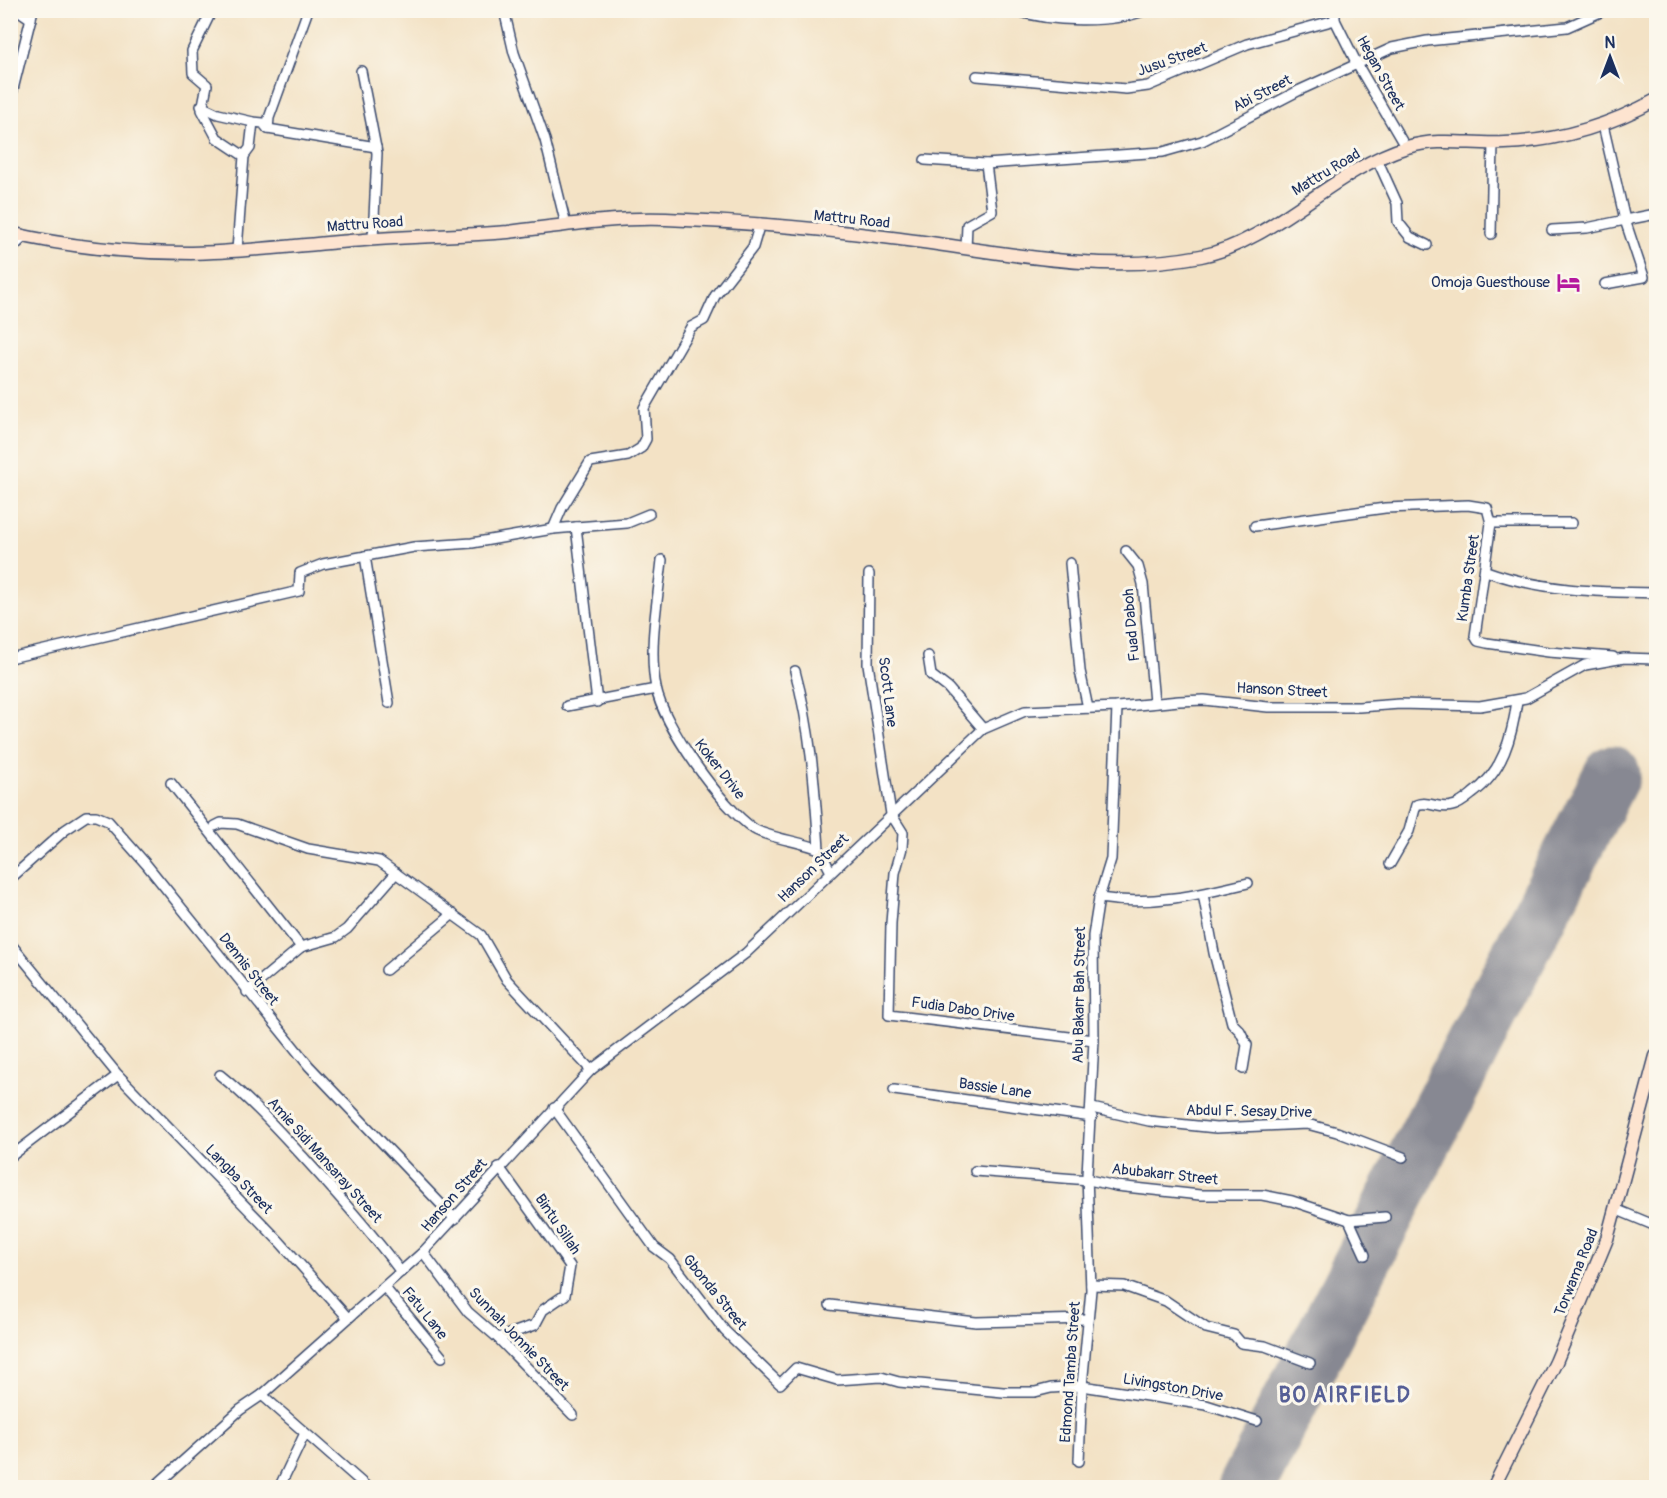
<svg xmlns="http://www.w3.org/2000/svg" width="1667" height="1498" font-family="Pangolin,sans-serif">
<rect width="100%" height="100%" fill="#fbf7ec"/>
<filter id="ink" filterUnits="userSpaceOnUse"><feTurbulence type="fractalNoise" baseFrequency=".0167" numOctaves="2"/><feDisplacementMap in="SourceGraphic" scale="12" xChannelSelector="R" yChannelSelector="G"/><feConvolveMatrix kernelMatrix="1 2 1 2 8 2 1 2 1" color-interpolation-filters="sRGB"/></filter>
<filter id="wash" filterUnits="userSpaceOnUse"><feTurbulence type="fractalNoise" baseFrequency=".008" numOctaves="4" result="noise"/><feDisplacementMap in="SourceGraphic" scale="24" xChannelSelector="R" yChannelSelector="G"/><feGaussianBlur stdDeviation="1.35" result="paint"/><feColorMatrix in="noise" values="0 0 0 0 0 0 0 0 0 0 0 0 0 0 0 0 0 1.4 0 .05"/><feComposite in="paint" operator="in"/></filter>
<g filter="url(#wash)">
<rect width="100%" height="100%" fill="#f3e2c5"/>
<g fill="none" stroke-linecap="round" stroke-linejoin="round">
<polyline stroke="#878892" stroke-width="57" points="1246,1488 1612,774"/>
</g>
</g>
<g filter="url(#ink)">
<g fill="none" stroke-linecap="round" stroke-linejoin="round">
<defs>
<g id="street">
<polyline points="18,10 31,19"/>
<polyline points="212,10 192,51 193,73 207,85 202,110 217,138 244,156 237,250"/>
<polyline points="504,10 514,53 545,140 566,225"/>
<path d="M1014,10C1050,22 1111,24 1146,10"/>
<polyline points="1335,10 1335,20 1357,64 1406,148"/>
<polyline points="361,71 377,153 373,239"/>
<polyline points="977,76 1126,89 1148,86 1247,44 1335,20"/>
<polyline points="10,101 33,10"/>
<polyline points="201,106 218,114 253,122"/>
<polyline points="1603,125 1625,220 1656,214"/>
<polyline points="268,129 376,147"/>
<polyline points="244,156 250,148 253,122 263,123 268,129 269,118 308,10"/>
<polyline points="1377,159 1397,203 1398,222 1410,237 1427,245"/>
<polyline points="925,160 986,164 1163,152 1202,141 1300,90 1392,48 1427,41 1567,27 1605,10"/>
<polyline points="1552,230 1587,228 1625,220 1644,277 1605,284"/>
<polyline points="1491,234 1493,143"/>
<polyline points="966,249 967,225 992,211 986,164"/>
<polyline points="10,250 25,236"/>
<polyline points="1572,523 1491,523 1475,636 1478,641 1487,643 1549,652 1613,657"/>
<polyline points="1255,526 1385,508 1468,505 1487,508 1491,523"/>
<polyline points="576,527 627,523 649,514"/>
<polyline points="1126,551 1138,566 1143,584 1154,702"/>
<polyline points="365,556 389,703"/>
<path d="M662,560C658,600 648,647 656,688C663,725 722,808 754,829C766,837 802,842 819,849L831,872"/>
<polyline points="1070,563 1080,671 1088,708"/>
<path d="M1486,571C1541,591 1598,592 1656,593"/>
<polyline points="869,574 868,664 891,814 903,833 902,848 895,873 891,923 889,1015 1094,1040"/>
<polyline points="928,656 931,675 948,688 983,729"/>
<polyline points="10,658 299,591 300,573 323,564 414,547 472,543 553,529"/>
<path d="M795,671C811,729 815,789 819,849"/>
<polyline points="597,702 576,527 553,529 562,508 590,462 628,456 641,448 646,439 644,408 691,327 704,320 715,296 753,247 760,223"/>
<polyline points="567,706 656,689"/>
<polyline points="171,783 301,947"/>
<polyline points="215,826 221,823 237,824 308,849 379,861 481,935 507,980 591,1070"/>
<path d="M1390,864L1409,831L1416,805C1429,800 1440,810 1452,806C1459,805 1466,799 1472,794C1503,772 1512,737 1517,701"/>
<polyline points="10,879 65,830 86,816 96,816 108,821 146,864 309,1066 455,1219"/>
<polyline points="1203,894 1214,953 1232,1023 1240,1031 1247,1045 1243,1069"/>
<path d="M1099,898C1150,906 1199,895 1248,883"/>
<polyline points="10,943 118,1075"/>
<polyline points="386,970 453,914"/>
<polyline points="247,992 301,947 336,937 347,929 396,873"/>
<path d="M220,1075C251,1100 278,1130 305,1159C339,1196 371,1232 401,1272"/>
<polyline points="894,1090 1092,1117"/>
<polyline points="554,1108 654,1247 670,1259 725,1331 780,1384 796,1368 837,1380 881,1377 899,1382 1003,1392 1035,1392 1051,1388 1082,1386 1206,1405 1257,1421"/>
<polyline points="1092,1108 1149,1121 1216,1128 1307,1124 1337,1132 1403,1157"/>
<polyline points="10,1157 118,1075 280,1242 348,1318"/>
<polyline points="975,1171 1089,1180 1116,1186 1200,1195 1262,1195 1292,1201 1349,1220"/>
<polyline points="1615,1209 1656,1226"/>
<polyline points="423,1252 468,1312 498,1338 573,1415"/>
<polyline points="1365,1255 1349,1220 1385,1217"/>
<polyline points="1091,1285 1124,1286 1166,1301 1206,1328 1234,1335 1241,1343 1265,1346 1310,1363"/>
<polyline points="385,1288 442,1357"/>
<polyline points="830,1305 976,1322 1088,1319"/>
<polyline points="498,1338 535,1325 543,1310 565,1295 570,1266 499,1167"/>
<polyline points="262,1395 368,1488"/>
<polyline points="1079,1461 1082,1386 1091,1290 1087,1175 1094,1040 1093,936 1099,898 1111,859 1117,707"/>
<polyline points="153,1488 240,1410 262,1395 423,1252 591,1070 746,953 983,729 1025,711 1117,707 1179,701 1204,700 1268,707 1359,707 1400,704 1480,706 1526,698 1585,665 1624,658 1656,659"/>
<polyline points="279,1488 305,1433"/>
</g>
<g id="secondary">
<path d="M10,233C69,247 130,253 191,253C249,252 307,244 364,240C412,236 460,236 508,232C560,226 613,217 666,219C742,222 817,228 892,238C994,250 1098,276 1201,256C1273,242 1334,169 1407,147C1441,137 1471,145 1505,143C1558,141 1610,125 1656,100"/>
<polyline points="1493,1488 1556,1362 1607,1239 1656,1056"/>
</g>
</defs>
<use href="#street" stroke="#3b4a6d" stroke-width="12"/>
<use href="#secondary" stroke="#3b4a6d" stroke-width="15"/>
<use href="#street" stroke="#fff" stroke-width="9"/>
<use href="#secondary" stroke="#fde4d0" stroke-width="12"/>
</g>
</g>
<defs>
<symbol id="hotel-bare" viewBox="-9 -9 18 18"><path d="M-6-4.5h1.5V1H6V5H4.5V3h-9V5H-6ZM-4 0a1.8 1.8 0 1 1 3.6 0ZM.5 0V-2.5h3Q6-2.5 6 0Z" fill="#b5179e" stroke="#fbf7ec" stroke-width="2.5" paint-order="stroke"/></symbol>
</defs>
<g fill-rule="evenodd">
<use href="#hotel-bare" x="1552" y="266" width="33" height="33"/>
</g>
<g text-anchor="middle" stroke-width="6" stroke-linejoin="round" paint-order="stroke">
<g font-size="15" fill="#1b2f5e" stroke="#fbf7ec">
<text transform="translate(1172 59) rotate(-20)" y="5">Jusu Street</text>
<text transform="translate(1381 73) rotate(61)" y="5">Hegan Street</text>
<text transform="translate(1262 93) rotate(-27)" y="5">Abi Street</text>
<text transform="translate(1326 172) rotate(-31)" y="5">Mattru Road</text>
<text transform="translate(852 219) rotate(6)" y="5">Mattru Road</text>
<text transform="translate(365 224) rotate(-4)" y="5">Mattru Road</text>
<text transform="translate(1468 578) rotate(-82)" y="5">Kumba Street</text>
<text transform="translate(1131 625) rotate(-95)" y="5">Fuad Daboh</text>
<text transform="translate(1282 690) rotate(3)" y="5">Hanson Street</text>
<text transform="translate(888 692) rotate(83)" y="5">Scott Lane</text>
<text transform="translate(720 769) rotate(52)" y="5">Koker Drive</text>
<text transform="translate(813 868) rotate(-44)" y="5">Hanson Street</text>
<text transform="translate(249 969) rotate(52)" y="5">Dennis Street</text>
<text transform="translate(1079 995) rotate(-89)" y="5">Abu Bakarr Bah Street</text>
<text transform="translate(963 1009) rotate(8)" y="5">Fudia Dabo Drive</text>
<text transform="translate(995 1088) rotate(8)" y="5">Bassie Lane</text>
<text transform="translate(1249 1111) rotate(1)" y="5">Abdul F. Sesay Drive</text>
<text transform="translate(325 1160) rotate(48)" y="5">Amie Sidi Mansaray Street</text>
<text transform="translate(1165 1174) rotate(6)" y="5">Abubakarr Street</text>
<text transform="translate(239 1179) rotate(46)" y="5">Langba Street</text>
<text transform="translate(454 1195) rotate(-49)" y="5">Hanson Street</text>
<text transform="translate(558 1224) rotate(56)" y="5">Bintu Sillah</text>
<text transform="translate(1576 1272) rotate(-68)" y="5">Torwama Road</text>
<text transform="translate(715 1292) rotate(51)" y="5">Gbonda Street</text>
<text transform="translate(425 1313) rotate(51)" y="5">Fatu Lane</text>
<text transform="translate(519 1339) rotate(46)" y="5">Sunnah Jonnie Street</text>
<text transform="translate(1070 1372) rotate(-86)" y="5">Edmond Tamba Street</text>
<text transform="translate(1173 1387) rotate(10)" y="5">Livingston Drive</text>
</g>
<g font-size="15" fill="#1b2f5e" stroke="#fbf7ec" text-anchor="end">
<text x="1550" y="287">Omoja Guesthouse</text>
</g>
<g font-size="21" font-weight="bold" letter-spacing="1.5" fill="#565f96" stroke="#fbf7ec">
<text x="1345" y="1402">BO AIRFIELD</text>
</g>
</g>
<rect width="1667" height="1498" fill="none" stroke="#fbf7ec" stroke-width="36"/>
<g transform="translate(1610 57)" stroke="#fbf7ec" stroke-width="4.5" paint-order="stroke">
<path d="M0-4.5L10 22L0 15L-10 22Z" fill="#1b2f5e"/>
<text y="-9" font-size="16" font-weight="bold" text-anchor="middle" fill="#1b2f5e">N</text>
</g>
</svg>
